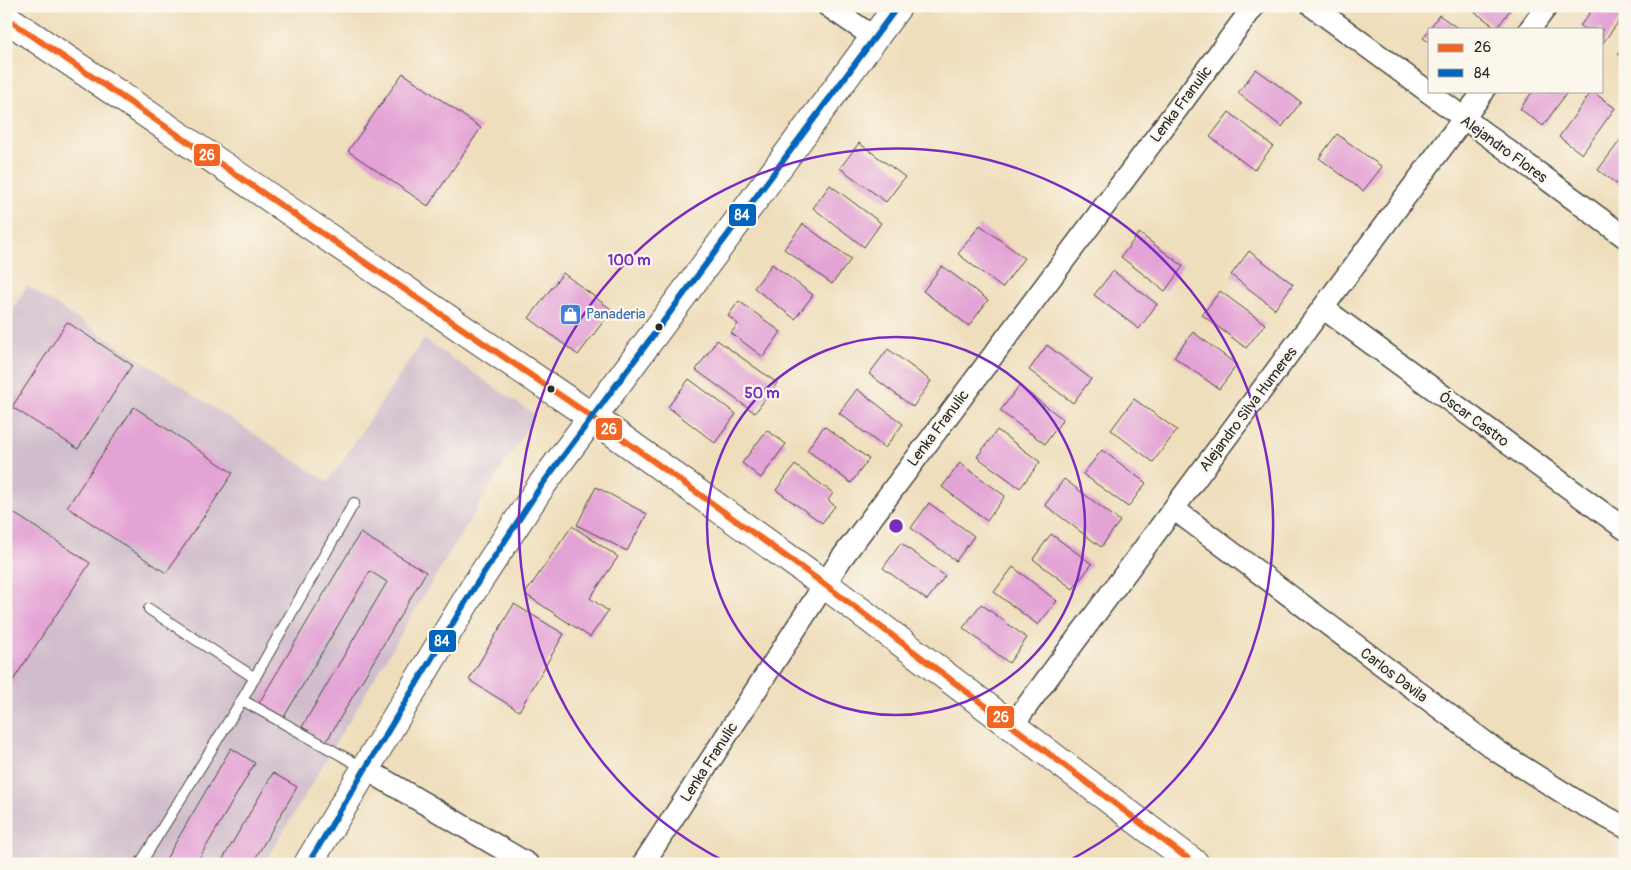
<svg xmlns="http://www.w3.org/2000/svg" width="1631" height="870" font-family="Pangolin,sans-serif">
<rect width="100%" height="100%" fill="#fbf7ec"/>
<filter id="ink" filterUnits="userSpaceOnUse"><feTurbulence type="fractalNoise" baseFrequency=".02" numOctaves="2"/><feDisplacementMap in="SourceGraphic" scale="10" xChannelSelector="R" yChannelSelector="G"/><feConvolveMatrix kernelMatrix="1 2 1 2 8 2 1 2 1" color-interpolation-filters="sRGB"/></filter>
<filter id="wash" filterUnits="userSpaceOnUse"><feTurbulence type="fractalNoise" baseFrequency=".0096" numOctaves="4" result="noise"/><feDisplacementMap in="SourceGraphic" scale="20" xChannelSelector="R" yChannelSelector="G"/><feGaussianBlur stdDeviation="1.12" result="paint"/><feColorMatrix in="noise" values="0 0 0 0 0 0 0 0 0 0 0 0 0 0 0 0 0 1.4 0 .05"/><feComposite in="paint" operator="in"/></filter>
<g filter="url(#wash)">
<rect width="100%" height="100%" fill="#efdebc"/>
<polygon fill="#d0bdcc" points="27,286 328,482 424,339 535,415 442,565 264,864 6,864 6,319"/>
<g id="blocks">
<g fill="#e3a3d5">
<polygon points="1466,6 1513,6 1497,28"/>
<polygon points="1595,6 1625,6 1625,13 1602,44 1602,29 1584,29 1580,26"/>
<polygon points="1439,15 1459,29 1430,29 1430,43 1423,38"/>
<polygon points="1625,45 1625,59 1618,54"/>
<polygon points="1256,69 1301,102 1282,127 1238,93"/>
<polygon points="403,73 481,128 428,206 348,151"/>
<polygon points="1533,91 1568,91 1543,126 1520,109"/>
<polygon points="1592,91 1615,108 1582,154 1559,137"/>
<polygon points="1229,112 1273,146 1254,170 1210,137"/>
<polygon points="1337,134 1382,167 1363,191 1319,158"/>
<polygon points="1625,134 1625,182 1621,187 1598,170"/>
<polygon points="859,143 905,177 886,202 840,168"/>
<polygon points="830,185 881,223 864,247 813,208"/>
<polygon points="803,224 851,259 832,284 784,249"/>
<polygon points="980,225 1024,258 1002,288 958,254"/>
<polygon points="1139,233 1183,266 1165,291 1121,257"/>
<polygon points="1249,251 1293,284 1275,309 1231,275"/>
<polygon points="772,264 813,295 795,319 754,288"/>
<polygon points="942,266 988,300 969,326 923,291"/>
<polygon points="1113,271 1157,304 1139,329 1094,295"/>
<polygon points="563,273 612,310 578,355 529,318"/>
<polygon points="1220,291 1265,324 1246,348 1202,315"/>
<polygon points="739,301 781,332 763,357 731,333 738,324 728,316"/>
<polygon points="67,322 132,365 78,449 12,407"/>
<polygon points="1193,332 1237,365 1219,389 1174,357"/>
<polygon points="717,340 777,383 755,413 696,370"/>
<polygon points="1047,345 1091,379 1073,403 1029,370"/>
<polygon points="888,349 931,381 913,407 869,374"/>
<polygon points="689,379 736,414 715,443 668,407"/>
<polygon points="1019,386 1063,419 1045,444 1000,411"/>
<polygon points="857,389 903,424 885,448 839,413"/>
<polygon points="1134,399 1177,430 1153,462 1111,430"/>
<polygon points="134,407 233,473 166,573 67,507"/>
<polygon points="824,426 869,459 851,483 807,450"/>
<polygon points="767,430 786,444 761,478 742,463"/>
<polygon points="997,430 1040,462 1020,488 977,457"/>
<polygon points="1102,450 1146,483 1128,507 1083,474"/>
<polygon points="960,463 1005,496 987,521 942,487"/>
<polygon points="795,465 833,493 828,500 835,506 822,523 776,490"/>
<polygon points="1064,479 1120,521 1101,547 1045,505"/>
<polygon points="596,487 647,514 627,551 577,525"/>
<polygon points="929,503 974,536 956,561 911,528"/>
<polygon points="6,508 90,563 6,691"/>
<polygon points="572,526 618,557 590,598 608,611 590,637 525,594"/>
<polygon points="360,533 426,572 326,742 302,727 387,582 370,571 284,717 259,703"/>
<polygon points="1051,534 1092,564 1073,589 1033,559"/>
<polygon points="901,543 945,576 927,600 883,568"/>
<polygon points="1013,567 1057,601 1038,625 994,592"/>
<polygon points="514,604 564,634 519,711 469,680"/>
<polygon points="981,604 1027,638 1009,663 963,628"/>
<polygon points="231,748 255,763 196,864 163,864"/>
<polygon points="273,773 297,787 252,864 220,864"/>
</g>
</g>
</g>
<g filter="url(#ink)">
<use href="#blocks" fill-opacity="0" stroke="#484641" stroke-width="1"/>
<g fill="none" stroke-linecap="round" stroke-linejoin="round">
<defs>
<g id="lane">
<polyline points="149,609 255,678"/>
<polyline points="242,700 364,768"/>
<polyline points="140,864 242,700 354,503"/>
</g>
<g id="street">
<polyline points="828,6 875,38"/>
<polyline points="1312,6 1625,237"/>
<polyline points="1530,29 1547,6"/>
<polyline points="1323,308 1625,529"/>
<polyline points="1174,509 1497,751 1578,802 1625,827"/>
<polyline points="1012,726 1484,91"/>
<polyline points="364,768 528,864"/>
<polyline points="643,864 841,559 1254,6"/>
</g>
<polyline id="secondary" points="6,18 592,417 824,584 1195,864"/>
<polyline id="primary" points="308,864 474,588 541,486 898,6"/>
</defs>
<use href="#lane" stroke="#484641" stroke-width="12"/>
<use href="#street" stroke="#484641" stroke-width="24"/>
<use href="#secondary" stroke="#484641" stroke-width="30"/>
<use href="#primary" stroke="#484641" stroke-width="30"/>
<polyline stroke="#484641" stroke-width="3" stroke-dasharray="1 4" stroke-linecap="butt" points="925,13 930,6"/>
<use href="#lane" stroke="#fff" stroke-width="10"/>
<use href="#street" stroke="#fff" stroke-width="21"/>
<use href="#secondary" stroke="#fff" stroke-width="28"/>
<use href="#primary" stroke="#fff" stroke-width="28"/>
<defs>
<polyline id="bus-1" points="6,18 592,417 824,584 1195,864"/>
<polyline id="bus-2" points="308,864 474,588 541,486 898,6"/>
</defs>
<use href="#bus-1" stroke="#fbf7ec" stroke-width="10"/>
<use href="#bus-2" stroke="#fbf7ec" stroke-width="10"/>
<use href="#bus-1" stroke="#f26522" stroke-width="6"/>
<use href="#bus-2" stroke="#0065bd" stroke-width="6"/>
</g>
</g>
<g fill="none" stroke="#7b2cbf" stroke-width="2.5">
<circle cx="896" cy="526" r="189"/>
<path d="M728 863A377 377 0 1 1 1064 863"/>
</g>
<defs>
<symbol id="shop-square" viewBox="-11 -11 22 22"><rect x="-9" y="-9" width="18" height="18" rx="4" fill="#3f7fe0" stroke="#fbf7ec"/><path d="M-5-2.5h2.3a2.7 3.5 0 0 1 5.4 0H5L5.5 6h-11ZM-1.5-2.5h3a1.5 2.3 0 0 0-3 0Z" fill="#fff"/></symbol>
</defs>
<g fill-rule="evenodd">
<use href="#shop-square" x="558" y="302" width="25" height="25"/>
</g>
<g fill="#2b2b2b" stroke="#fbf7ec" stroke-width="2">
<circle cx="659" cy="327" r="4.5"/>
<circle cx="551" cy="389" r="4.5"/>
</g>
<g text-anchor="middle" stroke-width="4.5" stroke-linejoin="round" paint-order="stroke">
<g font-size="15" fill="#2b2b2b" stroke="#fbf7ec">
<text transform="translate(1181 104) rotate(-53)" y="5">Lenka Franulic</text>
<text transform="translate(1504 149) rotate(36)" y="5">Alejandro Flores</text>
<text transform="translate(1248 409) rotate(-53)" y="5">Alejandro Silva Humeres</text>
<text transform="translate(1474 419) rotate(36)" y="5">Óscar Castro</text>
<text transform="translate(938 428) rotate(-53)" y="5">Lenka Franulic</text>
<text transform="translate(1394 675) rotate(37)" y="5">Carlos Davila</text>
<text transform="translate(709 762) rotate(-57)" y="5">Lenka Franulic</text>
</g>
<g font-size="15" fill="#366cbe" stroke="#fbf7ec" text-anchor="start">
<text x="586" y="319">Panaderia</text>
</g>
</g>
<circle cx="896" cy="526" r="8" fill="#7b2cbf" stroke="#fbf7ec" stroke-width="2.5"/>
<g font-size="15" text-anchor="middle" font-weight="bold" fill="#7b2cbf" stroke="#fbf7ec" stroke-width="4.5" stroke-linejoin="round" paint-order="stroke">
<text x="629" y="265">100 m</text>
<text x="762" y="398">50 m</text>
</g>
<g stroke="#fbf7ec" stroke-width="2">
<rect x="193" y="143" width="28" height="24" rx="5" fill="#f26522"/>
<rect x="728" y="203" width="29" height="24" rx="5" fill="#0065bd"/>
<rect x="595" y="417" width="28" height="24" rx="5" fill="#f26522"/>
<rect x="428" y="629" width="29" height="24" rx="5" fill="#0065bd"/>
<rect x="986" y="705" width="29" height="24" rx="5" fill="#f26522"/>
</g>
<g font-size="14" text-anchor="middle" font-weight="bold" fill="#fff">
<text x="207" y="160">26</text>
<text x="742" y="220">84</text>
<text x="609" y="434">26</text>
<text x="442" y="646">84</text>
<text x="1001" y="722">26</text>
</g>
<rect width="1631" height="870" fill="none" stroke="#fbf7ec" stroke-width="25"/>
<rect x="1428" y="28" width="175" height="65" fill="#fbf7ec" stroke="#a8a59f"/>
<rect x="1438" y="44" width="25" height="8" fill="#f26522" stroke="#a8a59f"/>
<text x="1474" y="52" font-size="15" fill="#2b2b2b">26</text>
<rect x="1438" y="69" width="25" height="8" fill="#0065bd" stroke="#a8a59f"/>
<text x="1474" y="78" font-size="15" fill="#2b2b2b">84</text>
</svg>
